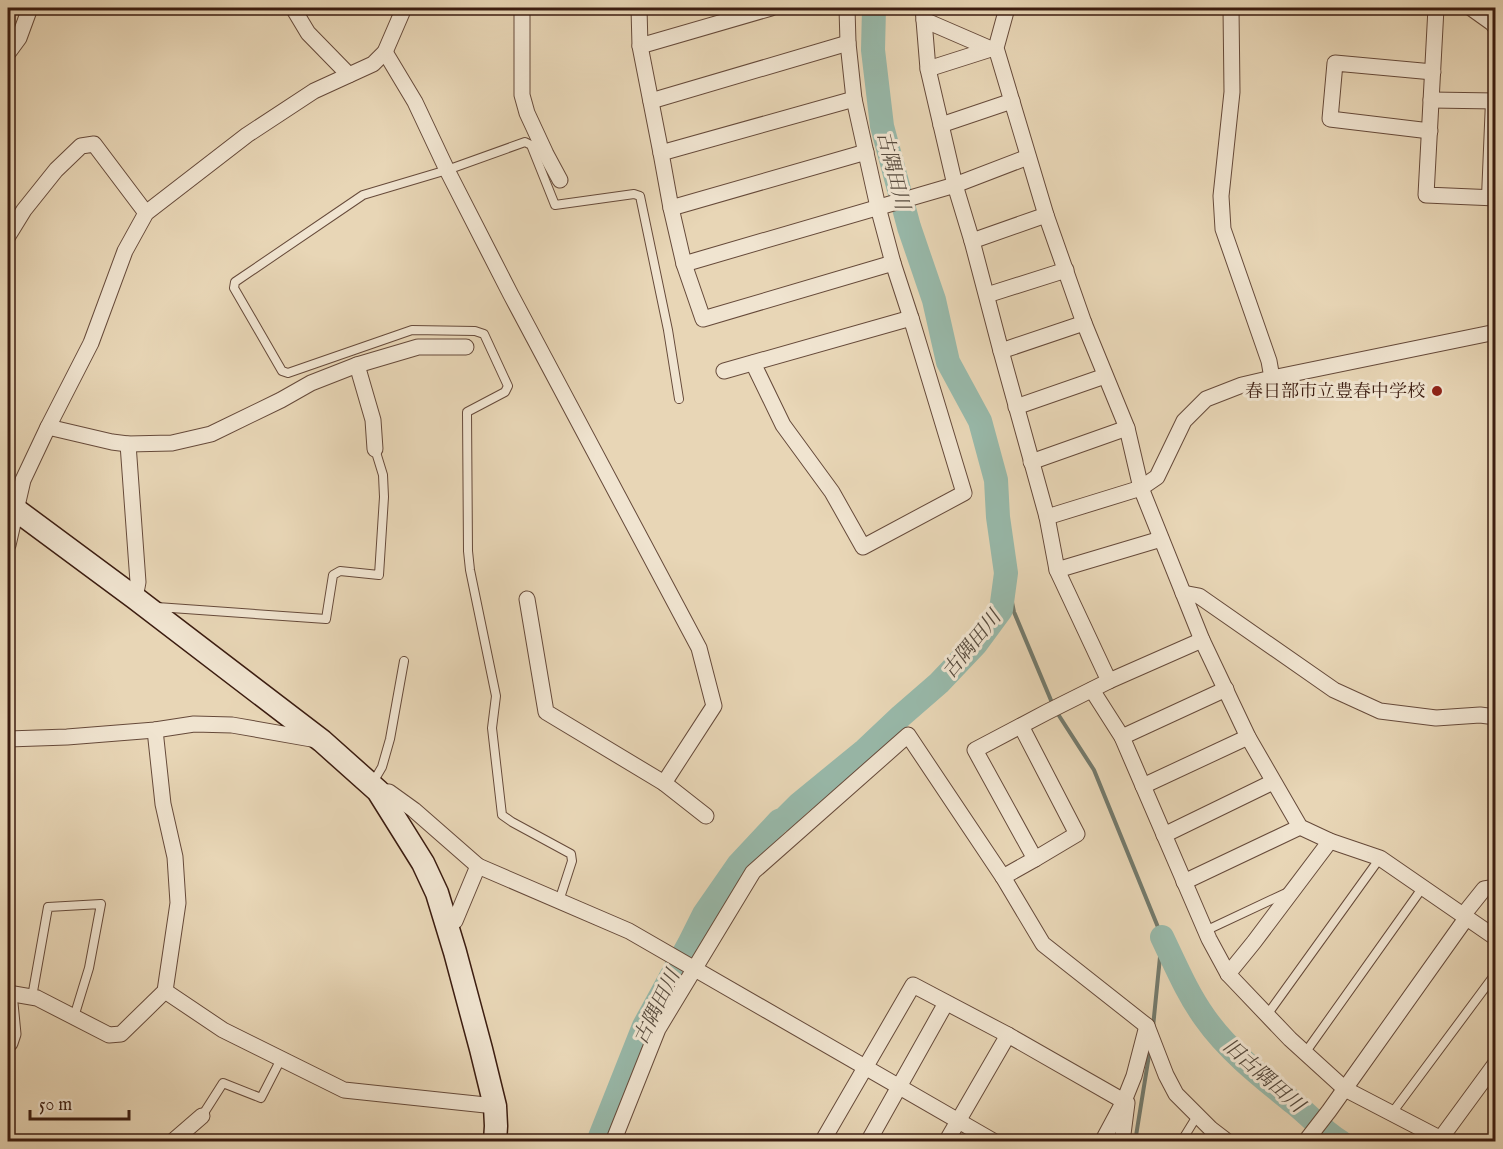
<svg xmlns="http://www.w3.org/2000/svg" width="1503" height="1149" font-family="'IM FELL English','Noto Serif JP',serif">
<rect width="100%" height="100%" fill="#e8d6b6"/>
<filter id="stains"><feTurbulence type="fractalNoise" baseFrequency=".00333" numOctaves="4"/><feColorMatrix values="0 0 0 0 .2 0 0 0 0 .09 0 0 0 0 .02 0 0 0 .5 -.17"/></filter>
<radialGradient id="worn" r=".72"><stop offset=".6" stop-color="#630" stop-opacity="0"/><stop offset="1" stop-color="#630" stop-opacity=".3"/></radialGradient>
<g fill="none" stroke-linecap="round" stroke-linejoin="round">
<g stroke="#737a6c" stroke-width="4">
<polyline points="1006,573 1014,612 1053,705"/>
<polyline points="1056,711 1094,770 1162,937 1153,1027"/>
<polyline points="1135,1142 1150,1049"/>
</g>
<g stroke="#98b9aa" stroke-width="24">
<path d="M1162,937C1175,964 1187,993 1205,1018C1229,1052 1263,1078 1295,1104C1311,1117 1324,1132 1341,1142"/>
<polyline points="598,1142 644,1026 689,944 704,914 738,865 779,821 784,819 799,804 865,750 901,716 939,683 976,644 1001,610 1006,573 998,517 996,480 980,421 948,362 934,300 909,227 882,126 873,50 874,8"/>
</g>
<defs>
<g id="lane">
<polyline points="1486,197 1490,101"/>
<polyline points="157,607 326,619 333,575 340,571 379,575 384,497 383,475 375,449"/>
<polyline points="372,784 382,767 390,739 404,661"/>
<polyline points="559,901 572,861 571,854 512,822 502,815 492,728 496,696 470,570 468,551 467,412 505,392 508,386 484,334 475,331 412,330 288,373 282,371 234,288 235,282 363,195 447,170 525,142 531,145 555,205 634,194 640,196 668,330 679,399"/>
<polyline points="1205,931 1288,892"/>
<polyline points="32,997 48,907 101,904 89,968 74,1017"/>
<polyline points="1267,1015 1380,858"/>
<polyline points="1305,1053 1423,887"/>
<polyline points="1392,1113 1496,973"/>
<polyline points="202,1116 223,1083 261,1098 281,1059"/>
<polyline points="1181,1142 1197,1116"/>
</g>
<g id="street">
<polyline points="293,8 308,33 349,75"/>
<polyline points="522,8 522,95 527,113 546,154 560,180"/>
<polyline points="639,8 640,46 661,153 671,208 684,264 703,319 893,263"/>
<polyline points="923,8 928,69 955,185 972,241 1001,351 1047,517 1057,570 1109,681"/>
<polyline points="1007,8 996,48 1046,215 1084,323 1127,428 1141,488 1202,640 1248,737 1300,827 1330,841 1380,858 1496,938"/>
<polyline points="1231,8 1232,92 1221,196 1223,229 1269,361 1272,378"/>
<polyline points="1436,8 1426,195 1496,198"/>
<polyline points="1471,8 1492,23 1496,28"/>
<polyline points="924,20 991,49"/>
<polyline points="640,46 771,8"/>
<polyline points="385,52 415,102 447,170 511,295 699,648 714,706 664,783"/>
<polyline points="8,53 19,38 30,8"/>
<polyline points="928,69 994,48"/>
<polyline points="1431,100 1496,101"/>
<polyline points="651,101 848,43"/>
<polyline points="941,125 1012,101"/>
<polyline points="1430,131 1330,119 1335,63 1433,72"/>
<polyline points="661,153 854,99"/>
<polyline points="671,208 866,152"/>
<polyline points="8,236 24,210 56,170 81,146 94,144 146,213"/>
<polyline points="972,241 1046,215"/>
<polyline points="684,264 955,185 1028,157"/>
<polyline points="987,295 1066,270"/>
<polyline points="1001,351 1084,323"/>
<polyline points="753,363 783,425 832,492 863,547 964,493 911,318 893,263 878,207 854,99 848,43 847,8"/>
<polyline points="357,365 373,420 375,449"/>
<polyline points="724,371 911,318"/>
<polyline points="1016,407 1105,376"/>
<polyline points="48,427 112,442 128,444 172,443 211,434 281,400 311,383 357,365 418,347 466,347"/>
<polyline points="128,444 138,582 135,598"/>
<polyline points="1031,462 1127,428"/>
<polyline points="1047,517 1141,488 1157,477 1184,421 1206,399 1242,385 1272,378 1496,332"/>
<polyline points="8,545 23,480 48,427 91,343 125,251 146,213 247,135 314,91 373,64 385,52 404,8"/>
<polyline points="1057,570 1161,539"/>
<polyline points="1183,593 1199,596 1334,690 1380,711 1436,718 1480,715 1496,717"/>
<polyline points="527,599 546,712 664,783 706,816"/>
<polyline points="1092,690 1122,737 1209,939 1228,974 1290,1039 1345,1089 1447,1142"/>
<polyline points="1122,737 1226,689"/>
<polyline points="8,739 67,737 155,730 194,724 232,725 317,740"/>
<polyline points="1143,786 1248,737"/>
<polyline points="378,791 389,792 414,810 478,866"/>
<polyline points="1164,835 1273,782"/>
<polyline points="1035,859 975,750 1047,712 1109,681 1202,640"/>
<polyline points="1003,877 1035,859 1077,834 1021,726"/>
<polyline points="1184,882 1300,827"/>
<polyline points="1464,914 1484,889 1496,887"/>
<polyline points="447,926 455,921 478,866 629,931 995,1142"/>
<polyline points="1228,974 1254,942 1330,841"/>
<polyline points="165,991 223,1030 344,1090 495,1106"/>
<polyline points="8,993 37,998 109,1035 121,1034 165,991 178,903 175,857 163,804 155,730"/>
<polyline points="8,1043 10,1043 13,1034 9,993"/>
<polyline points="1441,1138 1496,1063"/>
<polyline points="172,1142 202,1116"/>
<polyline points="613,1142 658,1029 753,872 908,735 1003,877 1043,944 1147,1026 1166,1075 1176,1094 1211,1129 1228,1142"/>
<polyline points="822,1142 913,985 1008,1035 1127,1103 1122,1142"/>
<polyline points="868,1142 946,1003"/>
<polyline points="946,1142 1008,1035"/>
<polyline points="1102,1142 1124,1101 1134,1076 1147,1026"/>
<polyline points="1305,1142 1329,1111 1467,917"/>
</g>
<polyline id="secondary" points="8,504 135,598 322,741 378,791 423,863 437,893 455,952 481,1049 495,1106 496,1126 495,1142"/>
</defs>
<use href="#lane" stroke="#664a3a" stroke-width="10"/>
<use href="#street" stroke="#664a3a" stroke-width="17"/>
<use href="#secondary" stroke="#3b1c10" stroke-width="25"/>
<use href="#lane" stroke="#f0e4d0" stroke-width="8"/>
<use href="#street" stroke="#f0e4d0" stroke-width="15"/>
<use href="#secondary" stroke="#f0e4d0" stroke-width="22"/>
</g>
<circle fill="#8f2418" stroke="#f0e4d0" stroke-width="2" cx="1437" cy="391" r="6"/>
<g text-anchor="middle" stroke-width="6" stroke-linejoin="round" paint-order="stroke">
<g font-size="18" fill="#3b1c10" stroke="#f0e4d0" text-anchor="end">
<text x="1425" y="397">春日部市立豊春中学校</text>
</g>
<g font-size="20" font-style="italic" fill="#574b3e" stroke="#f0e4d0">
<text transform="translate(894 170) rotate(76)" y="7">古隅田川</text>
<text transform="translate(971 644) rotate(-51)" y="7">古隅田川</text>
<text transform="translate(656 1007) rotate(-64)" y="7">古隅田川</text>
<text transform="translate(1264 1075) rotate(41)" y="7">旧古隅田川</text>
</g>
</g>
<rect width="1503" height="1149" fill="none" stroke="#e8d6b6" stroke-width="30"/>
<rect x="9" y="9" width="1485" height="1131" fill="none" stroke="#3b1c10" stroke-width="3"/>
<rect x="15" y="15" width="1473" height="1119" fill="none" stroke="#3b1c10" stroke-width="1.5"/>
<path d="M30 1110v9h99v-9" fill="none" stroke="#3b1c10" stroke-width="3"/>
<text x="39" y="1110" font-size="18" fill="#3b1c10" stroke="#f0e4d0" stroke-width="4.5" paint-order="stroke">50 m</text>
<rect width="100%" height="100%" filter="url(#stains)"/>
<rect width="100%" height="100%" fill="url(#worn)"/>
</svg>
